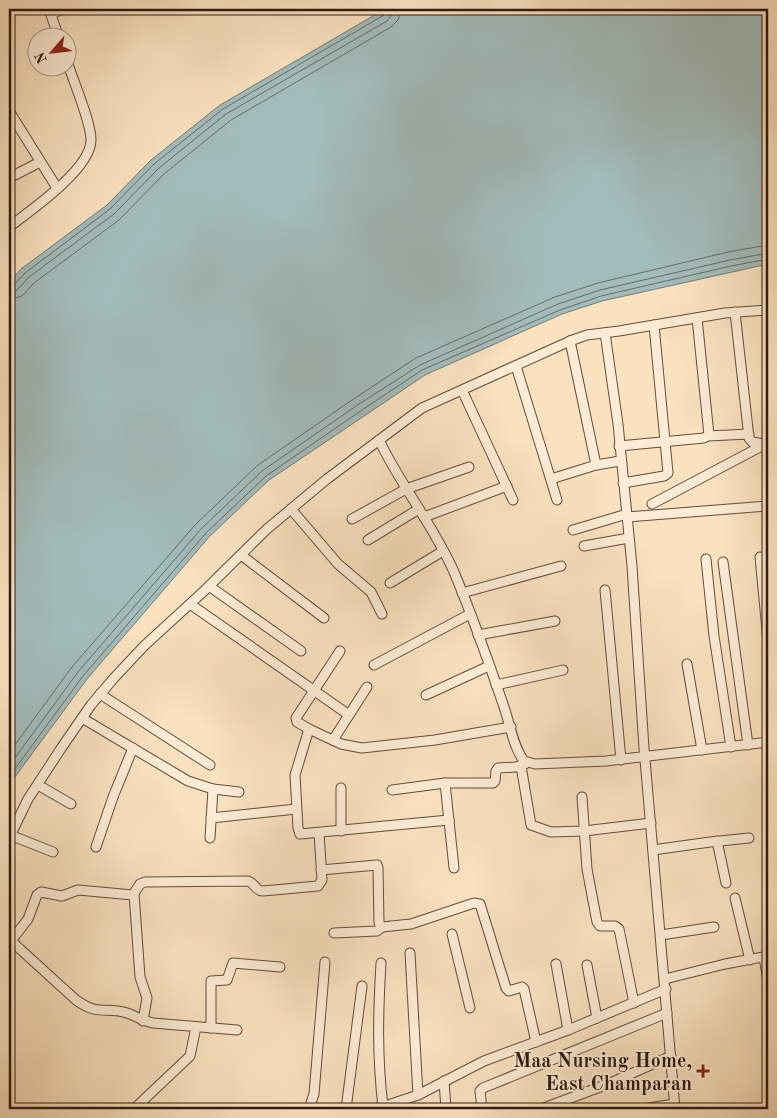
<svg xmlns="http://www.w3.org/2000/svg" width="777" height="1118" font-family="'Old Standard TT',serif">
<rect width="100%" height="100%" fill="#fae2bf"/>
<filter id="stains"><feTurbulence type="fractalNoise" baseFrequency=".004" numOctaves="4"/><feColorMatrix values="0 0 0 0 .2 0 0 0 0 .09 0 0 0 0 .02 0 0 0 .5 -.17"/></filter>
<radialGradient id="worn" r=".72"><stop offset=".6" stop-color="#630" stop-opacity="0"/><stop offset="1" stop-color="#630" stop-opacity=".3"/></radialGradient>
<polygon fill="#a2bcbb" stroke="#747b77" points="385,9 768,9 768,264 602,301 562,314 425,375 269,480 209,537 87,679 9,785 9,283 21,269 107,205 151,160 220,105"/>
<g fill="none" stroke-linecap="round" stroke-linejoin="round">
<g stroke="#686b66" stroke-width="1">
<polyline points="9,286 14,285 25,273 110,209 154,164 223,109 384,15 387,9"/>
<polyline points="9,292 17,290 29,277 114,214 159,168 226,114 387,21 392,15 393,9"/>
<polyline points="9,300 22,296 34,283 119,220 164,174 231,120 391,27 398,20 401,9"/>
<polyline points="9,753 72,667 196,524 258,465 355,398 416,358 555,297 598,283 728,252 768,245"/>
<polyline points="9,766 78,672 201,529 262,471 359,404 420,365 558,304 600,290 730,260 768,253"/>
<polyline points="9,777 83,676 206,533 266,476 362,410 422,370 560,310 601,296 731,266 768,259"/>
</g>
<defs>
<g id="street">
<polyline points="49,9 59,38"/>
<polyline points="9,11 14,9"/>
<polyline points="51,14 63,9"/>
<polyline points="9,111 57,188"/>
<polyline points="9,178 40,162"/>
<path d="M9,227C30,211 91,169 91,140C91,122 74,83 68,64"/>
<polyline points="605,333 618,424 632,566 644,748 675,1109"/>
<polyline points="570,341 596,465"/>
<polyline points="516,366 557,500"/>
<polyline points="462,390 513,500"/>
<polyline points="708,436 749,434"/>
<path d="M379,440C401,486 434,526 454,572C472,615 488,660 503,704C509,720 513,747 524,761L535,764L606,761L768,742"/>
<polyline points="619,446 704,438 709,435 697,318"/>
<polyline points="551,479 596,465 620,461"/>
<polyline points="623,483 664,476 668,473 654,325"/>
<polyline points="652,504 760,447 759,443 752,442 749,438 735,312"/>
<polyline points="291,509 338,564 371,592 382,614"/>
<polyline points="424,517 507,486"/>
<polyline points="627,517 768,506"/>
<polyline points="352,519 406,489 469,467"/>
<polyline points="573,530 627,514"/>
<polyline points="368,540 419,509"/>
<polyline points="584,546 629,538"/>
<polyline points="241,555 324,618"/>
<polyline points="760,557 768,641"/>
<polyline points="706,559 714,636 731,747"/>
<polyline points="723,562 748,745"/>
<polyline points="390,583 443,551"/>
<polyline points="209,586 301,651"/>
<polyline points="605,590 621,760"/>
<polyline points="462,593 561,566"/>
<polyline points="190,604 349,715"/>
<polyline points="478,635 555,621"/>
<polyline points="340,651 296,718 297,722 309,729 341,744 362,748 435,740 511,727"/>
<polyline points="687,664 702,750"/>
<polyline points="374,665 470,614"/>
<polyline points="496,685 563,670"/>
<polyline points="100,694 210,765"/>
<polyline points="426,695 489,666"/>
<polyline points="82,718 188,781 213,789 239,792"/>
<polyline points="309,729 295,775 298,828 300,834 449,820"/>
<polyline points="333,740 367,687"/>
<polyline points="521,766 531,825 551,832 584,831 651,823"/>
<polyline points="445,783 454,868"/>
<polyline points="38,785 71,804"/>
<polyline points="341,788 341,831"/>
<polyline points="392,790 445,783 493,783 495,781 496,771 498,768 516,767 525,764"/>
<polyline points="582,797 587,869 597,922 600,926 615,926 619,929 634,1003"/>
<polyline points="211,818 296,809"/>
<polyline points="10,835 53,852"/>
<polyline points="9,838 28,799 62,747 91,705 114,678 144,646 204,591 267,529 327,479 422,408 570,341 587,335 619,331 725,313 768,310"/>
<polyline points="210,838 213,789"/>
<polyline points="717,841 726,883"/>
<polyline points="96,847 113,797 133,748"/>
<polyline points="653,850 710,842 749,838"/>
<polyline points="321,870 377,865 378,868 379,923 382,927 411,924 474,903 480,904 506,988 509,991 522,987 524,989 536,1042"/>
<polyline points="134,894 140,977 147,998 143,1021"/>
<polyline points="735,898 750,960"/>
<polyline points="334,933 377,931 382,927"/>
<polyline points="452,934 470,1008"/>
<polyline points="661,935 714,927"/>
<path d="M9,939L76,1000C100,1017 105,1006 127,1013C136,1016 143,1021 153,1023L237,1030"/>
<path d="M11,941L28,919L37,895L41,892L62,896L78,890L133,895L140,884L145,882L248,881C255,883 255,891 263,891L318,886L322,880L319,833"/>
<polyline points="410,953 418,1095"/>
<polyline points="764,957 768,981"/>
<path d="M381,963C378,1014 377,1056 383,1107"/>
<polyline points="556,964 568,1030"/>
<polyline points="587,965 597,1018"/>
<polyline points="665,979 725,964 768,956"/>
<polyline points="211,1028 211,981 227,980 233,963 280,967"/>
<polyline points="444,1081 446,1109"/>
<polyline points="134,1109 190,1056 196,1027"/>
<polyline points="309,1109 314,1094 325,962"/>
<polyline points="346,1109 362,986"/>
<polyline points="376,1109 418,1095 484,1061 568,1030 666,989"/>
<polyline points="482,1109 480,1091 483,1088 667,1013"/>
<polyline points="541,1109 608,1084 671,1056"/>
<polyline points="643,1109 674,1104"/>
</g>
</defs>
<use href="#street" stroke="#614c3d" stroke-width="11"/>
<use href="#street" stroke="#fcecd5" stroke-width="9"/>
</g>
<path fill="#8f2418" stroke="#fcecd5" stroke-width="2" d="M700.5 1063.5h5v5h5v5h-5v5h-5v-5h-5v-5h5z"/>
<g text-anchor="middle" stroke-width="4" stroke-linejoin="round" paint-order="stroke">
<g font-size="20" font-weight="bold" fill="#2e1a12" stroke="#fcecd5" text-anchor="end">
<text x="692" y="1067">Maa Nursing Home,<tspan x="692" dy="23">East Champaran</tspan></text>
</g>
</g>
<rect width="777" height="1118" fill="none" stroke="#fae2bf" stroke-width="30"/>
<rect x="10" y="10" width="757" height="1098" fill="none" stroke="#2e1a12" stroke-width="2.5"/>
<rect x="15" y="15" width="747" height="1088" fill="none" stroke="#2e1a12"/>
<g transform="translate(52 52) rotate(242)"><circle r="24" fill="#fcecd5" stroke="#aa9887"/>
<path d="M0-4L9 19L0 12L-9 19Z" fill="#8f2418"/>
<text y="-8" font-size="14" font-weight="bold" text-anchor="middle" fill="#2e1a12">N</text>
</g>
<rect width="100%" height="100%" filter="url(#stains)"/>
<rect width="100%" height="100%" fill="url(#worn)"/>
</svg>
